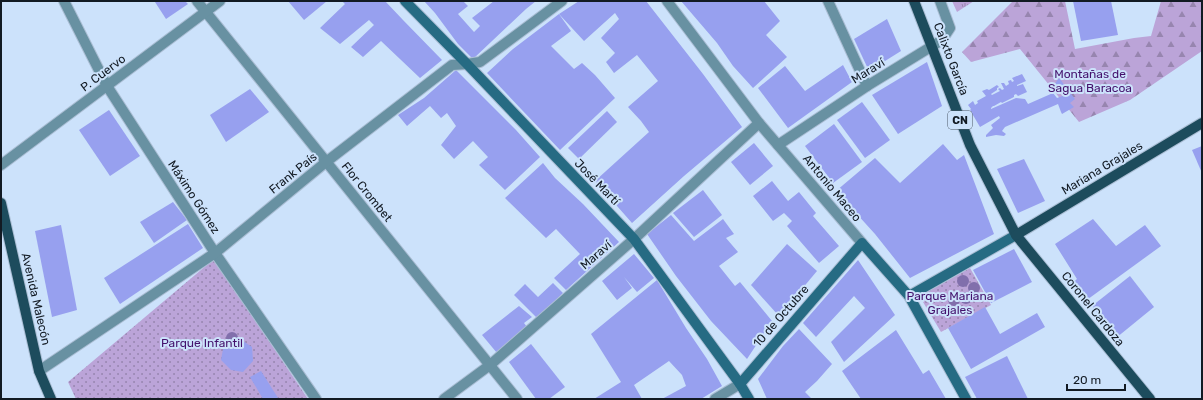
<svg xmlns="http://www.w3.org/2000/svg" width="1203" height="400" font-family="Rubik,sans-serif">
<defs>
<pattern id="grass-tufts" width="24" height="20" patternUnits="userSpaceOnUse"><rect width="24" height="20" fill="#bba4d8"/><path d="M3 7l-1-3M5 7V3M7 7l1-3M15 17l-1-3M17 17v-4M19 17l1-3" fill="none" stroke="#9785af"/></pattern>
<pattern id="forest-firs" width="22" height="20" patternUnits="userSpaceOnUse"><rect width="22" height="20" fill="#bba4d8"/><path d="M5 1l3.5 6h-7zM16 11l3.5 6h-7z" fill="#9785af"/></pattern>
<pattern id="park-dots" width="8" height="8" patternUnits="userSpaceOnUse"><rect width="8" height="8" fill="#bba4d8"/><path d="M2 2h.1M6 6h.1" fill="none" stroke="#9785af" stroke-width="1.8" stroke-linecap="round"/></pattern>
</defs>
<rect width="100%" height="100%" fill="#cce2fb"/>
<polygon fill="url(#grass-tufts)" points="952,1 974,1 957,12"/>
<polygon fill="url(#forest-firs)" points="1013,1 1065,1 1075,49 1134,38 1151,36 1161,1 1202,1 1202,51 1130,100 1079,122 1020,49 971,62 962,52"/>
<g fill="url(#park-dots)">
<polygon points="214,259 308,399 76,399 68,382"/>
<polygon points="970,268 991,305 941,332 923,302 925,293"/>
</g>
<g fill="#97a0ef">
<polygon points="156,1 185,1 188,4 166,19 155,2"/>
<polygon points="288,1 327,1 304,20"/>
<polygon points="342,1 385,1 403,20 442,60 420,78 381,41 363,57 351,47 374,25 369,20 340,44 320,28 345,4"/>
<polygon points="424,1 463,1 468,6 458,14 474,32 480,26 472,18 494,1 536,1 526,9 473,59 458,44 435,13"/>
<polygon points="579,1 646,1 703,74 742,127 684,176 632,223 595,181 649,132 641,121 628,107 658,81 637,55 614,73 606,62 615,53 601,38 619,19 615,13 584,41 559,14"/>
<polygon points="681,1 764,1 780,21 766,35 787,57 753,88 733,66 717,43"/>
<polygon points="1073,1 1111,1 1118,35 1081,41"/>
<polygon points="559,14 571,31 551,46 574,69 582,63 595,75 615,98 560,150 487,73 513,49"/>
<polygon points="887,19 901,51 869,71 854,39"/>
<polygon points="927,62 942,106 898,134 872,95"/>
<polygon points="843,65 852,82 788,128 758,88 785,66 805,91"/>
<polygon points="456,70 516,130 540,157 505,190 479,165 488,157 473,141 454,159 441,145 456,126 447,113 441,118 430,106 407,126 398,115 424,98"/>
<polygon points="1022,74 1026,81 1017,85 1017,86 1023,84 1027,92 1018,96 1016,94 1014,95 1014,97 1002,103 1001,102 994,106 993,106 991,108 991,109 1016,98 1025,99 1028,104 1053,93 1057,98 1065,95 1054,85 1059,78 1075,99 1070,103 1074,107 1062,114 1061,112 1058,104 1005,127 1002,131 1006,134 1004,136 996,135 986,137 986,135 993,128 991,125 1000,118 999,116 980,127 970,110 971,109 968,105 973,101 975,105 978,103 977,101 986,96 982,91 987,89 989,90 997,85 999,87 997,88 997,90 991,94 992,95 1000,91 998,89 1000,88 1002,90 1004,89 1001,83 1004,83 1006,86 1009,84 1008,81 1011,80 1012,82 1014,81 1012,78"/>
<polygon points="250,89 269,112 226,142 210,115"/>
<polygon points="862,102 890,140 865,158 837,120"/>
<polygon points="109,110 140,156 110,176 79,130"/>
<polygon points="607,111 617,122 579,159 568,148"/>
<polygon points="834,124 862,162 833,183 805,146"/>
<polygon points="754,143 773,166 750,185 731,162"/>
<polygon points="943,144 957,160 964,155 994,234 910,278 875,234 836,191 875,158 900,183"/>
<polygon points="1202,146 1202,173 1192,150"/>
<polygon points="1024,159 1045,201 1018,213 997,169"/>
<polygon points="543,163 555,178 583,204 619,242 566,290 554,278 580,254 556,229 546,238 505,198"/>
<polygon points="772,181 788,201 799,192 816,213 813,216 839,246 819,263 787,226 792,221 784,213 773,221 753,196"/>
<polygon points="703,190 722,215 694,237 673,213"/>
<polygon points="173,202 187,220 154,243 140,222"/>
<polygon points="671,215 694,241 723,219 734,234 726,238 738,252 719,266 735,286 740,282 772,321 747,359 711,321 676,276 647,234"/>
<polygon points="1093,219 1116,246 1145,225 1161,246 1084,302 1072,283 1077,279 1055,244"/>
<polygon points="188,224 203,248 120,304 104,278"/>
<polygon points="61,225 77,310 52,317 35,231"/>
<polygon points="787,244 817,271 796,296 778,315 751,285"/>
<polygon points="1014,249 1032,282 991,303 973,270"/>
<polygon points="634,254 654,278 637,292 624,277 632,288 617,300 602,281"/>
<polygon points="858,260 895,315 844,362 831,342 865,308 854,296 816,337 803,323"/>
<polygon points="1130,276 1154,307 1116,338 1092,306"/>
<polygon points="657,280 686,328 707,359 722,386 701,399 662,399 686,386 682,375 669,361 634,385 642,399 594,399 621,382 591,334"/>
<polygon points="553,283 563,293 537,318 514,295 525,284 538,297"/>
<polygon points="519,306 532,317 524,323 527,327 497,353 482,335"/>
<polygon points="985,307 1000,334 1037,313 1045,327 971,369 948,328"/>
<polygon points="799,329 832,364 817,381 805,392 812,399 767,399 758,379 783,346"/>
<polygon points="896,330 923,374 929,370 946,399 861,399 842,371"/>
<polygon points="237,337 252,347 253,361 243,372 231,370 221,360 224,344"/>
<polygon points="531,344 565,387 549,399 536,399 509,362"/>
<polygon points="1007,356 1028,399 977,399 965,377"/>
<polygon points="261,371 278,398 276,399 263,399 250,377"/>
</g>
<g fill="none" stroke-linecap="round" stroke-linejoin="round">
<defs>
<polyline id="pedestrian" points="667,1 759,123"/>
<g id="minor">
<polyline points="64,1 107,86 215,253 316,399"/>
<polyline points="197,1 517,399"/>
<polyline points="828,1 867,86"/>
<polyline points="778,145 867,86 942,40 950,28 940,1"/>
<polyline points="1,165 220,1"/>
<polyline points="39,371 215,253 326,162 452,65 467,64"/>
<polyline points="444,399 490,365 634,239 759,123 862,243"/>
</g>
<g id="tertiary">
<polyline points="467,64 480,62 562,1"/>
<polyline points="715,399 740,384"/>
</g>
<g id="secondary">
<polyline points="405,1 467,64 634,239 740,384 749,399"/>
<polyline points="909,296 1016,235"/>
<polyline points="740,384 862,243 909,296 966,399"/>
</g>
<g id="primary">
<polyline points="914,1 970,145 1016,235 1150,399"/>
<polyline points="1,203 39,371 51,399"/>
<polyline points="1016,235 1202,123"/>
</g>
</defs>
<use href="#pedestrian" stroke="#abbed4" stroke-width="12"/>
<use href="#minor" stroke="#abbed4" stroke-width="12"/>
<use href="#tertiary" stroke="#abbed4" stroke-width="12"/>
<use href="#secondary" stroke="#abbed4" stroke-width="12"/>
<use href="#primary" stroke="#abbed4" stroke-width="12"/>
<use href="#pedestrian" stroke="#6891a2" stroke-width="10"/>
<use href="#minor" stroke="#6891a2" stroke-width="10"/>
<use href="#tertiary" stroke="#6891a2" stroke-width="10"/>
<use href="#secondary" stroke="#266b83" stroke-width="10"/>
<use href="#primary" stroke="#1d4c5d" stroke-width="10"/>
</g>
<g fill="#816fac">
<circle cx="963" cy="281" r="6"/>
<circle cx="974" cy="288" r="6"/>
<circle cx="966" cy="298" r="6"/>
<circle cx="954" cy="300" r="6"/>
<circle cx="232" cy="338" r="6"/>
</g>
<g text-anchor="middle" stroke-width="4" stroke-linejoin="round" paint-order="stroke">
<rect fill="#cce2fb" stroke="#4a5664" stroke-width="1" x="948" y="111" width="24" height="18" rx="3"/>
<g font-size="11" font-weight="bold" fill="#121a23">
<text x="960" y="124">CN</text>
</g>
<g font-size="12" fill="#121a23" stroke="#cce2fb">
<text transform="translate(951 59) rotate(69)" y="4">Calixto García</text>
<text transform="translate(868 71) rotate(-32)" y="4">Maraví</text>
<text transform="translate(103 73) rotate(-37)" y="4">P. Cuervo</text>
<text transform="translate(1102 168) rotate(-31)" y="4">Mariana Grajales</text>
<text transform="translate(293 173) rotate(-39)" y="4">Frank País</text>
<text transform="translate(597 182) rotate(46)" y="4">José Martí</text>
<text transform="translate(832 188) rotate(50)" y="4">Antonio Maceo</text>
<text transform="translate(367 192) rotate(51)" y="4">Flor Crombet</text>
<text transform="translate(194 197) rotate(57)" y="4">Máximo Gómez</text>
<text transform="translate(596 255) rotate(-41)" y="4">Maraví</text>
<text transform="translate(36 299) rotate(77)" y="4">Avenida Malecón</text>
<text transform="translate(1093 309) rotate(51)" y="4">Coronel Cardoza</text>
<text transform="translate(781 316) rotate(-49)" y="4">10 de Octubre</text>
</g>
<g font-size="12" fill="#44116c" stroke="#cce2fb">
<text x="1090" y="78">Montañas de<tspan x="1090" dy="14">Sagua Baracoa</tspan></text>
<text x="950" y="300">Parque Mariana<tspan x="950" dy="14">Grajales</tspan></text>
<text x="202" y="347">Parque Infantil</text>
</g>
</g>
<rect width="1203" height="400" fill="none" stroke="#121a23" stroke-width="4"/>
<path d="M1067 384v6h58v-6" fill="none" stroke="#121a23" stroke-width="2"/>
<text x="1073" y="384" font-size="12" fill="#121a23" stroke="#cce2fb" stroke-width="3" paint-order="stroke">20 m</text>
</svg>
